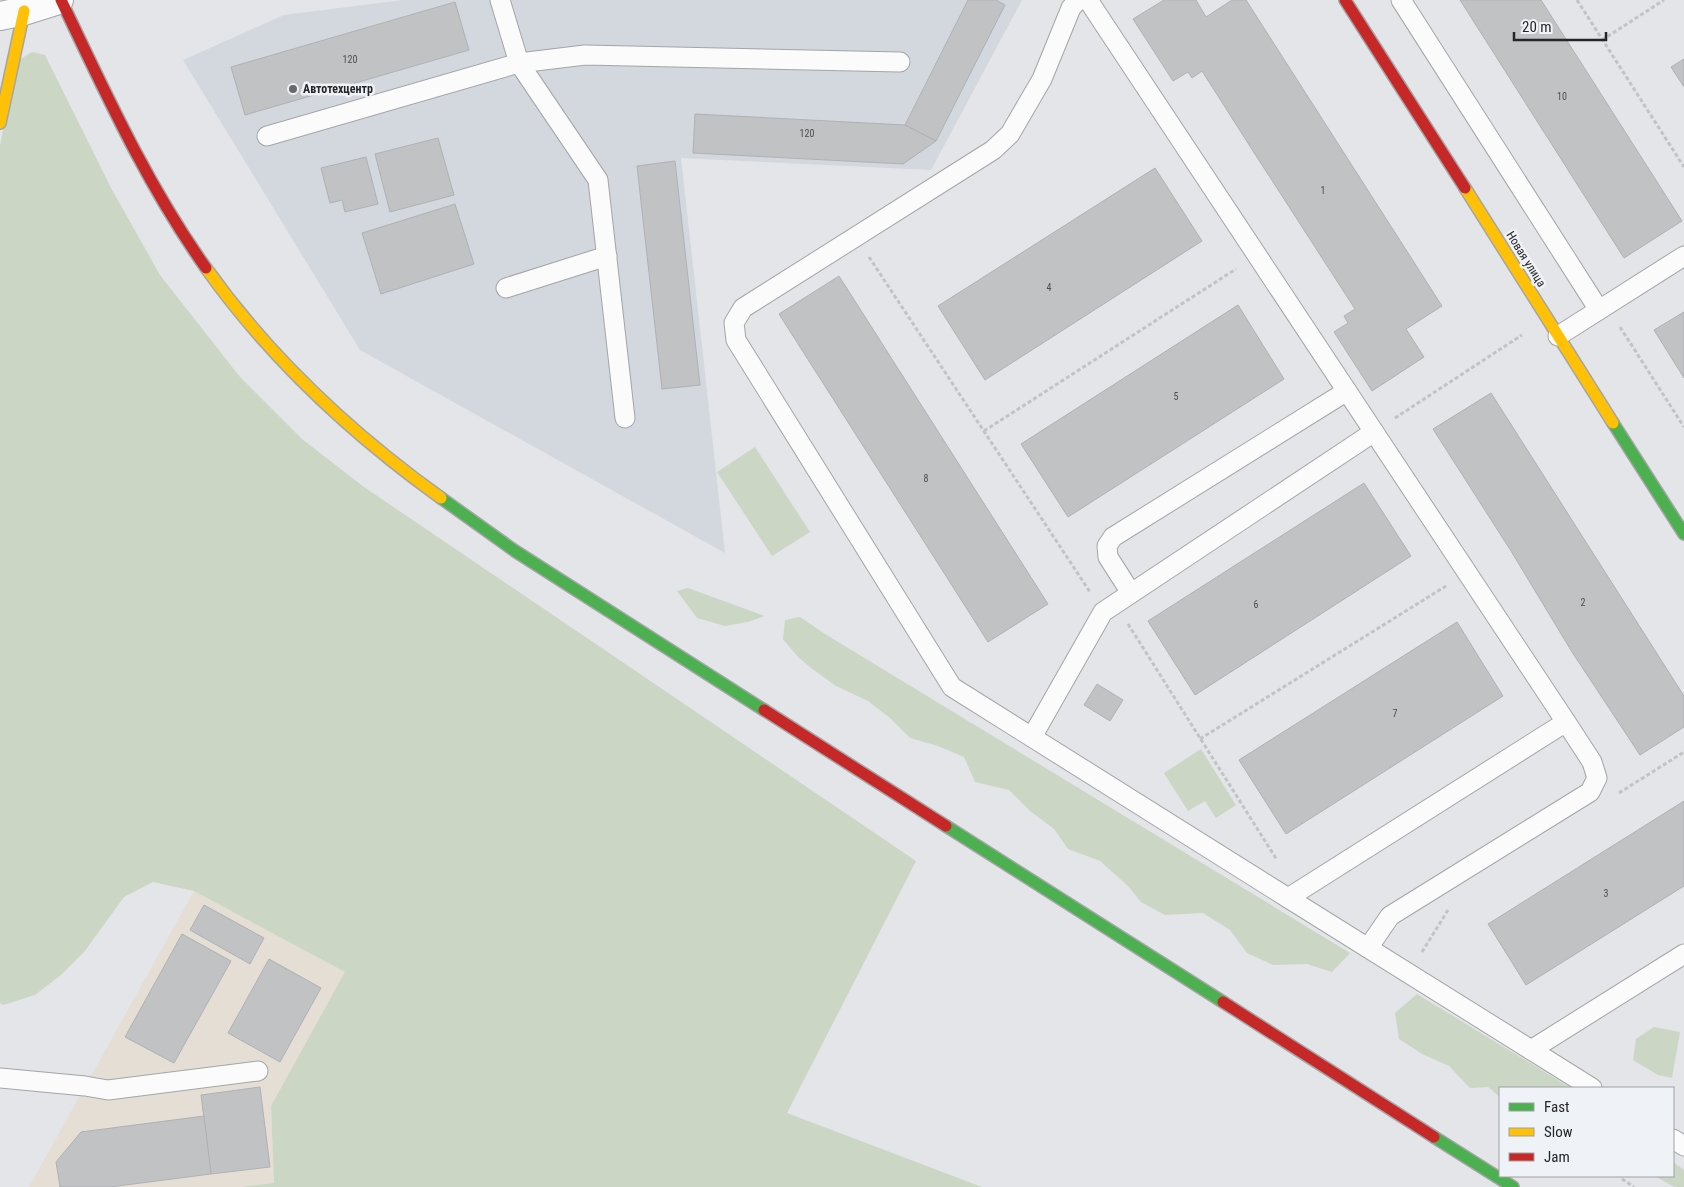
<svg xmlns="http://www.w3.org/2000/svg" width="1684" height="1187" font-family="'Roboto Condensed',sans-serif">
<rect width="100%" height="100%" fill="#e3e5e8"/>
<polygon fill="#d3d7de" points="403,0 1022,0 931,170 681,158 725,553 360,350 183,60 284,15"/>
<polygon fill="#e5ded5" points="194,891 346,972 271,1106 274,1183 240,1187 29,1187"/>
<g fill="#cbd7c4">
<polygon points="32,52 45,55 111,188 160,275 240,377 302,439 364,487 916,861 787,1113 982,1187 240,1187 274,1183 271,1106 345,972 194,891 153,882 124,897 84,952 61,975 35,995 3,1005 0,1003 0,145 17,61"/>
<polygon points="755,447 810,532 772,556 717,472"/>
<polygon points="688,588 765,616 748,622 725,626 697,618 677,591"/>
<polygon points="800,617 825,634 1350,953 1332,972 1307,964 1273,965 1247,953 1230,930 1203,913 1165,915 1141,902 1128,886 1100,861 1068,849 1054,829 1030,811 1009,790 975,782 964,757 938,746 910,738 890,718 868,701 836,686 811,668 798,657 783,639 785,620"/>
<polygon points="1201,749 1236,805 1216,818 1205,801 1188,811 1164,773"/>
<polygon points="1417,994 1571,1088 1500,1088 1500,1097 1488,1087 1470,1088 1449,1066 1422,1054 1399,1039 1395,1013"/>
<polygon points="1654,1027 1680,1032 1672,1078 1658,1075 1633,1060 1636,1039"/>
<polygon points="1673,1162 1684,1170 1684,1187 1674,1187 1655,1176 1673,1176"/>
</g>
<g fill="#c0c2c4" stroke="#b0b1b4">
<polygon points="968,0 996,0 1005,5 936,141 905,125"/>
<polygon points="1164,0 1196,0 1206,17 1232,0 1246,0 1442,306 1406,329 1424,357 1372,391 1334,332 1348,323 1344,316 1355,309 1253,151 1202,71 1192,78 1188,72 1173,81 1133,19"/>
<polygon points="1460,0 1541,0 1682,221 1624,258"/>
<polygon points="455,2 469,50 245,115 231,67"/>
<polygon points="1684,59 1684,87 1671,67"/>
<polygon points="695,114 905,125 936,141 903,164 693,153"/>
<polygon points="438,138 454,195 390,212 375,154"/>
<polygon points="366,157 378,204 345,212 342,200 330,203 321,168"/>
<polygon points="675,161 700,385 662,389 637,166"/>
<polygon points="1155,168 1202,241 985,380 938,306"/>
<polygon points="455,204 474,264 381,294 362,233"/>
<polygon points="839,276 1048,604 988,642 779,314"/>
<polygon points="1238,305 1284,379 1068,517 1021,444"/>
<polygon points="1684,312 1684,378 1654,330"/>
<polygon points="1491,393 1684,696 1684,727 1640,755 1572,652 1511,551 1433,429"/>
<polygon points="1364,483 1411,556 1195,695 1148,621"/>
<polygon points="1457,622 1503,696 1286,834 1239,760"/>
<polygon points="1097,684 1123,700 1110,721 1084,705"/>
<polygon points="1684,801 1684,886 1526,985 1488,924"/>
<polygon points="204,905 264,938 250,964 190,930"/>
<polygon points="182,934 231,961 174,1063 125,1037"/>
<polygon points="269,959 321,988 280,1062 228,1033"/>
<polygon points="260,1087 270,1167 211,1174 201,1095"/>
<polygon points="204,1116 211,1174 110,1187 60,1187 56,1162 81,1132"/>
</g>
<g fill="none" stroke-linecap="round" stroke-linejoin="round">
<defs>
<g id="lane">
<polyline points="1078,0 1071,8 1042,79 1010,134 993,150 743,308 734,323 736,340 952,687 1288,898 1566,722 1088,0"/>
<polyline points="1401,0 1599,310"/>
<polyline points="267,136 519,63 500,0"/>
<polyline points="506,288 607,256"/>
<polyline points="1558,336 1684,256"/>
<polyline points="625,418 598,180 519,63 585,55 900,62"/>
<polyline points="1131,593 1108,557 1107,546 1113,537 1347,391"/>
<polyline points="1032,737 1103,612 1374,432"/>
<polyline points="1288,898 1592,1088"/>
<polyline points="1368,948 1390,916 1590,792 1597,778 1592,762 1566,722"/>
<polyline points="1531,1050 1684,954"/>
<polyline points="0,1078 85,1086 108,1090 258,1071"/>
<polyline points="1673,1139 1684,1146"/>
</g>
<polyline id="street" points="0,16 24,11 59,0"/>
<g id="fast">
<polyline points="1613,423 1684,534"/>
<polyline points="441,498 515,551 764,710"/>
<polyline points="946,826 1223,1002"/>
<polyline points="1434,1137 1513,1187"/>
</g>
<g id="slow">
<polyline points="0,123 24,11"/>
<polyline points="1465,188 1613,423"/>
<path d="M206,268C270,358 352,434 441,498"/>
</g>
<g id="jam">
<path d="M61,0C105,92 147,185 206,268"/>
<polyline points="1345,0 1465,188"/>
<polyline points="764,710 946,826"/>
<polyline points="1223,1002 1434,1137"/>
</g>
</defs>
<use href="#lane" stroke="#a3a5a7" stroke-width="21"/>
<use href="#street" stroke="#a3a5a7" stroke-width="30"/>
<use href="#fast" stroke="#a3a5a7" stroke-width="14"/>
<use href="#slow" stroke="#a3a5a7" stroke-width="14"/>
<use href="#jam" stroke="#a3a5a7" stroke-width="14"/>
<g stroke="#c2c3c3" stroke-width="3" stroke-dasharray="4 2.5" stroke-linecap="butt">
<polyline points="1577,0 1684,167"/>
<polyline points="1602,40 1664,0"/>
<polyline points="869,257 1090,592"/>
<polyline points="1620,327 1684,427"/>
<polyline points="1395,418 1522,335"/>
<polyline points="984,431 1236,269"/>
<polyline points="1128,624 1277,860"/>
<polyline points="1200,739 1446,586"/>
<polyline points="1619,793 1684,752"/>
<polyline points="1422,952 1448,910"/>
<polyline points="1622,1179 1634,1187"/>
</g>
<use href="#lane" stroke="#fbfbfc" stroke-width="19"/>
<use href="#street" stroke="#fbfbfc" stroke-width="28"/>
<use href="#fast" stroke="#4caf50" stroke-width="11"/>
<use href="#slow" stroke="#ffc107" stroke-width="11"/>
<use href="#jam" stroke="#c62828" stroke-width="11"/>
</g>
<circle fill="#68696b" stroke="#eff2f6" stroke-width="2" cx="293" cy="89" r="5"/>
<g text-anchor="middle" stroke-width="5" stroke-linejoin="round" paint-order="stroke">
<g font-size="10" fill="#4c4d4e">
<text x="350" y="63">120</text>
<text x="1562" y="100">10</text>
<text x="807" y="137">120</text>
<text x="1323" y="194">1</text>
<text x="1049" y="291">4</text>
<text x="1176" y="400">5</text>
<text x="926" y="482">8</text>
<text x="1583" y="606">2</text>
<text x="1256" y="608">6</text>
<text x="1395" y="717">7</text>
<text x="1606" y="897">3</text>
</g>
<g font-size="12" font-weight="bold" fill="#252627" stroke="#eff2f6" text-anchor="start">
<text x="303" y="93">Автотехцентр</text>
</g>
<g font-size="12" fill="#252627" stroke="#eff2f6">
<text transform="translate(1526 259) rotate(58)" y="4">Новая улица</text>
</g>
</g>
<rect x="1499" y="1087" width="175" height="90" fill="#eff2f6" stroke="#9ea0a3"/>
<rect x="1509" y="1103" width="25" height="8" fill="#4caf50" stroke="#9ea0a3"/>
<text x="1544" y="1112" font-size="15" fill="#252627">Fast</text>
<rect x="1509" y="1128" width="25" height="8" fill="#ffc107" stroke="#9ea0a3"/>
<text x="1544" y="1137" font-size="15" fill="#252627">Slow</text>
<rect x="1509" y="1153" width="25" height="8" fill="#c62828" stroke="#9ea0a3"/>
<text x="1544" y="1162" font-size="15" fill="#252627">Jam</text>
<path d="M1514 32v8h92v-8" fill="none" stroke="#252627" stroke-width="2.5"/>
<text x="1522" y="32" font-size="15" fill="#252627" stroke="#eff2f6" stroke-width="4" paint-order="stroke">20 m</text>
</svg>
